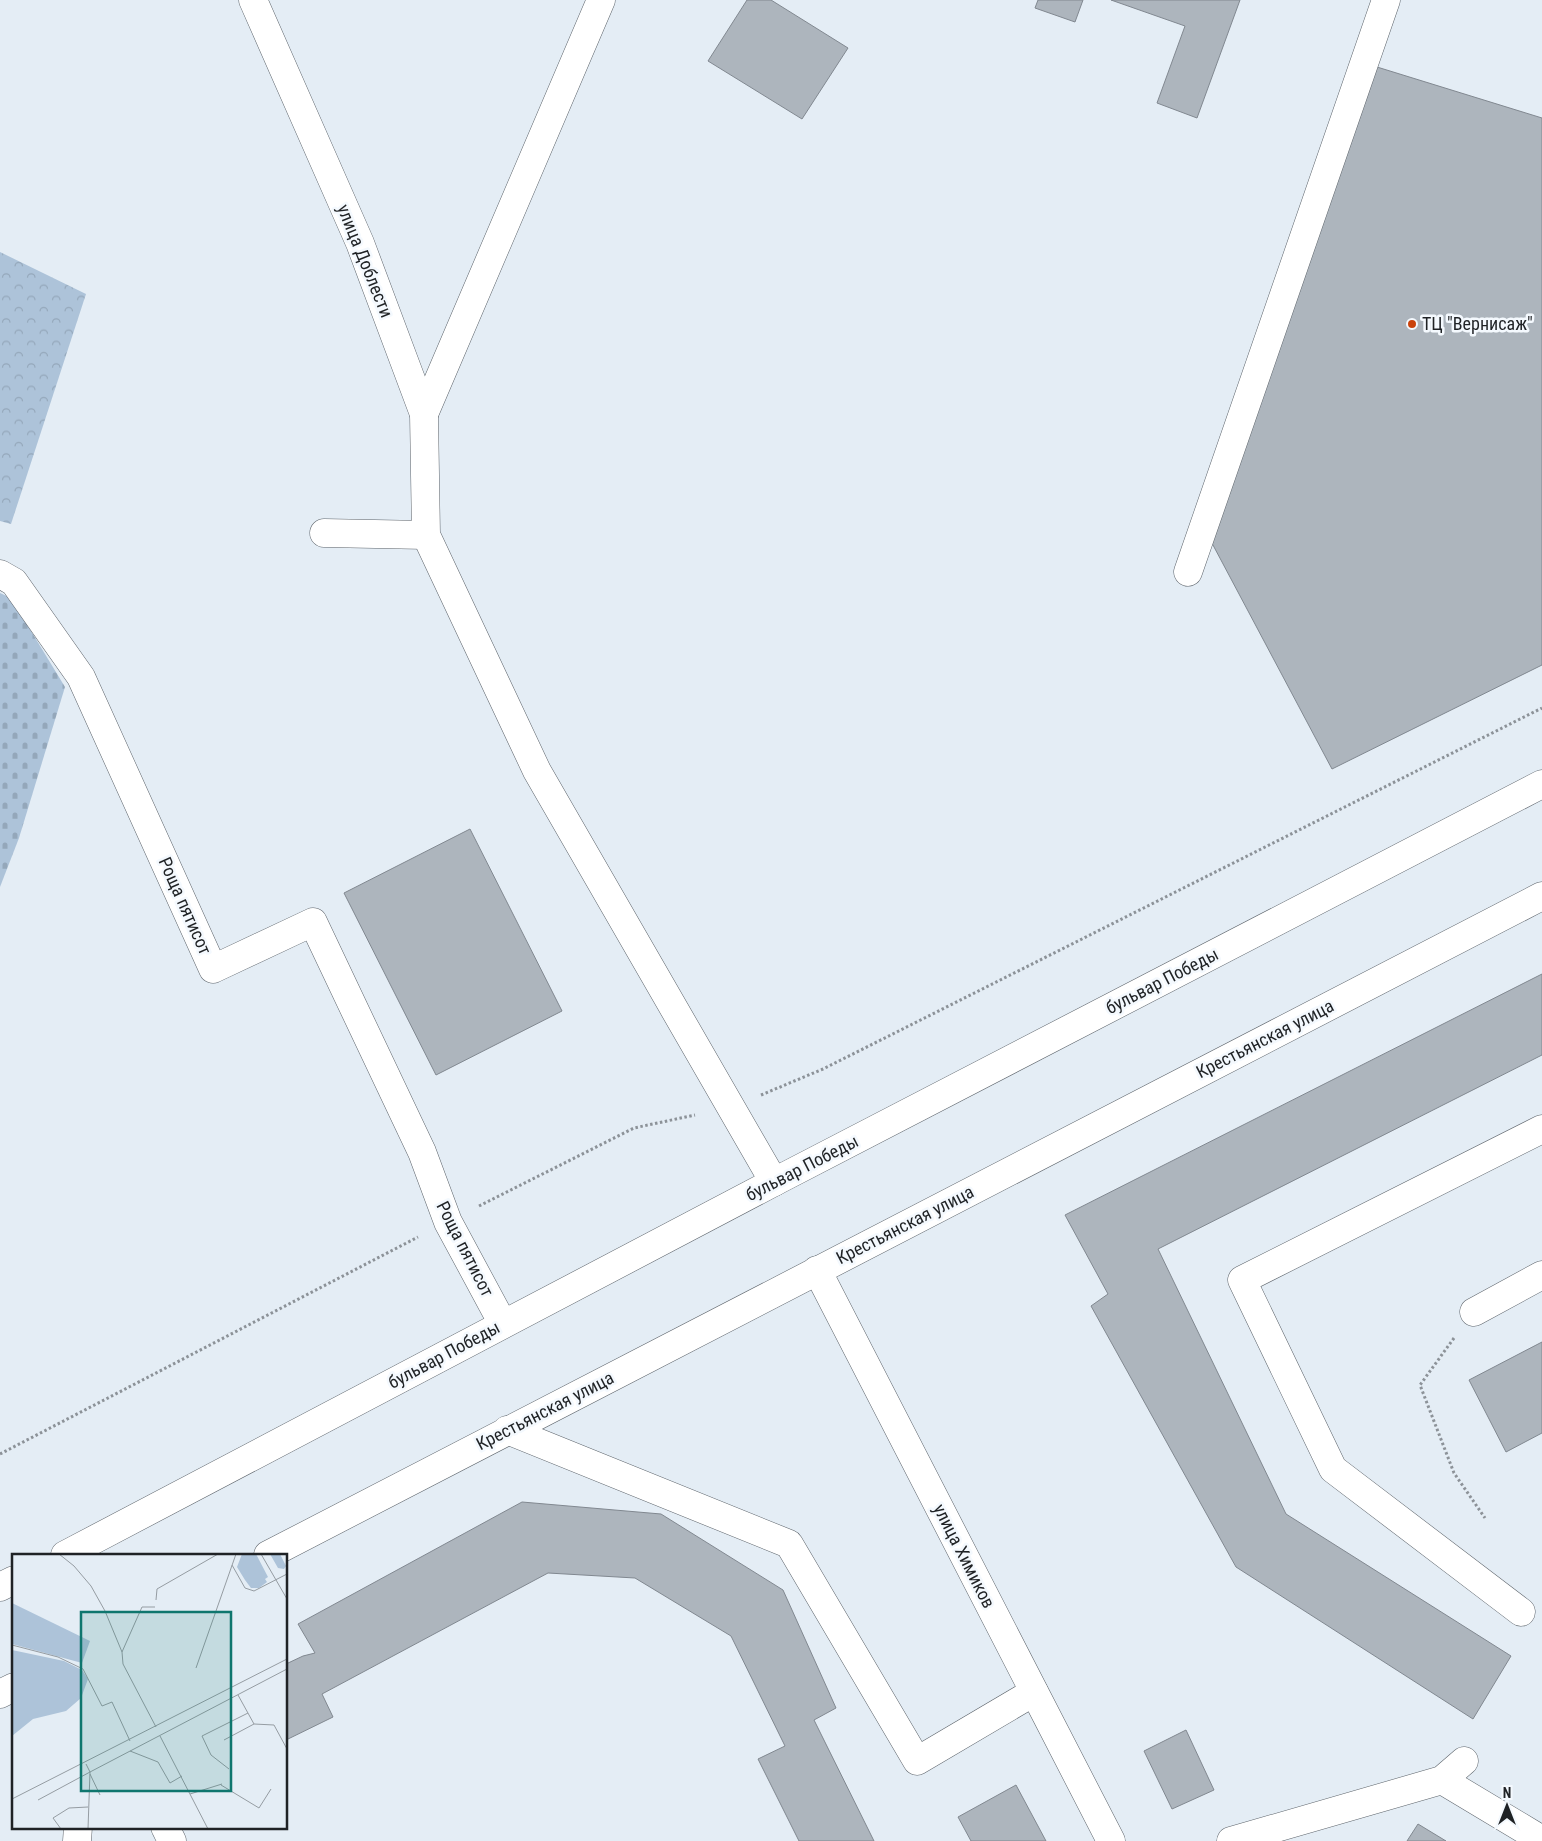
<svg xmlns="http://www.w3.org/2000/svg" width="1542" height="1841" font-family="'Roboto Condensed',sans-serif">
<defs>
<pattern id="forest-crowns" width="20" height="18" patternUnits="userSpaceOnUse" patternTransform="scale(1.25)"><rect width="20" height="18" fill="#adc3d9"/><path d="M2 6a3 3 0 1 1 6 0M12 15a3 3 0 1 1 6 0" fill="none" stroke="#94a7ba"/></pattern>
<pattern id="cemetery-stones" width="16" height="16" patternUnits="userSpaceOnUse" patternTransform="scale(1.25)"><rect width="16" height="16" fill="#adc3d9"/><path d="M2 7V4a2 2 0 0 1 4 0v3zM10 15v-3a2 2 0 0 1 4 0v3z" fill="#94a7ba"/></pattern>
</defs>
<rect width="100%" height="100%" fill="#e4edf5"/>
<polygon fill="url(#forest-crowns)" points="0,252 86,294 11,524 0,521"/>
<polygon fill="url(#cemetery-stones)" points="0,593 11,598 65,687 19,838 0,887"/>
<g fill="#adb5bd" stroke="#818890">
<polygon points="747,0 771,0 848,48 802,119 708,61"/>
<polygon points="1038,0 1083,0 1075,22 1035,8"/>
<polygon points="1111,0 1240,0 1197,118 1157,103 1185,26"/>
<polygon points="1377,67 1542,118 1542,665 1332,769 1205,530"/>
<polygon points="470,829 562,1011 436,1075 344,893"/>
<polygon points="1542,974 1542,1055 1158,1249 1286,1514 1511,1656 1473,1719 1236,1567 1091,1306 1108,1294 1065,1215"/>
<polygon points="1542,1342 1542,1433 1506,1452 1469,1380"/>
<polygon points="522,1502 661,1514 783,1590 836,1708 814,1720 874,1841 799,1841 758,1759 785,1746 731,1636 635,1578 548,1573 322,1694 333,1717 286,1740 286,1664 303,1656 315,1653 298,1624"/>
<polygon points="1186,1730 1214,1790 1172,1809 1144,1751"/>
<polygon points="1016,1785 1046,1841 971,1841 958,1817"/>
<polygon points="1418,1824 1446,1841 1407,1841"/>
</g>
<g fill="none" stroke-linecap="round" stroke-linejoin="round">
<defs>
<g id="minor">
<polyline points="253,0 360,243 424,414 426,535 537,771 774,1182"/>
<polyline points="424,414 601,0"/>
<polyline points="324,533 426,535"/>
<polyline points="1188,572 1386,0"/>
<polyline points="0,574 14,582 81,677 213,969 313,922 422,1152 448,1222 503,1324"/>
<polyline points="817,1270 1111,1841"/>
<polyline points="1474,1312 1542,1275"/>
<polyline points="507,1430 789,1544 917,1761 1034,1692"/>
<polyline points="65,1555 774,1182 1542,784"/>
<polyline points="268,1555 1542,896"/>
<polyline points="0,1587 14,1580"/>
<polyline points="1521,1612 1333,1469 1242,1280 1542,1129"/>
<polyline points="0,1694 14,1687"/>
<polyline points="1442,1780 1542,1840"/>
<polyline points="165,1827 172,1841"/>
<polyline points="77,1841 78,1827"/>
<polyline points="1231,1841 1442,1780 1464,1761"/>
</g>
</defs>
<use href="#minor" stroke="#5d646b" stroke-width="29"/>
<g stroke="#8c9298" stroke-width="3" stroke-dasharray="2.5 2.5" stroke-linecap="butt">
<polyline points="761,1095 823,1069 1542,708"/>
<polyline points="479,1206 634,1128 695,1115"/>
<polyline points="1454,1338 1420,1385 1454,1473 1485,1518"/>
<polyline points="0,1454 418,1237"/>
</g>
<use href="#minor" stroke="#fff" stroke-width="28"/>
</g>
<circle fill="#ca430c" stroke="#f4f9fe" stroke-width="2" cx="1412" cy="324" r="5"/>
<g text-anchor="middle" stroke-width="5" stroke-linejoin="round" paint-order="stroke">
<g font-size="18" fill="#1f2225" stroke="#f4f9fe">
<text transform="translate(365 261) rotate(68)" y="6">улица Доблести</text>
<text transform="translate(185 906) rotate(66)" y="6">Роща пятисот</text>
<text transform="translate(1162 981) rotate(-27)" y="6">бульвар Победы</text>
<text transform="translate(1265 1039) rotate(-27)" y="6">Крестьянская улица</text>
<text transform="translate(802 1168) rotate(-27)" y="6">бульвар Победы</text>
<text transform="translate(905 1225) rotate(-27)" y="6">Крестьянская улица</text>
<text transform="translate(465 1249) rotate(63)" y="6">Роща пятисот</text>
<text transform="translate(444 1355) rotate(-28)" y="6">бульвар Победы</text>
<text transform="translate(545 1411) rotate(-27)" y="6">Крестьянская улица</text>
<text transform="translate(964 1556) rotate(63)" y="6">улица Химиков</text>
</g>
<g font-size="18" fill="#1f2225" stroke="#f4f9fe" text-anchor="start">
<text x="1422" y="330">ТЦ "Вернисаж"</text>
</g>
</g>
<g transform="translate(12 1554)">
<rect width="275" height="275" fill="#e4edf5"/>
<path d="M230,0H244L256,23L253,25L255,28L247,34H239L233,26L225,13ZM258,0H268L274,12L272,15L266,14Z" fill="#adc3d9"/>
<path d="M0,49L78,87L70,109L0,90Z" fill="#adc3d9"/>
<path d="M0,96L52,107L70,116L76,125L69,144L54,157L21,165L0,182Z" fill="#adc3d9"/>
<path fill="none" stroke="#959ca2" stroke-width="1" d="M47,0L62,12L79,32L93,57L110,98L111,110L144,173M249,0L275,45M220,11L233,34L242,37L275,20M144,46L145,35L206,0M0,91L46,103L71,115L90,152L100,148L118,187M110,98L130,53H143M184,114L224,0M226,141L242,170L262,171L275,195M148,182L196,275M212,186L242,170M118,197L146,208L158,229L170,222M74,210L78,218L275,115M217,215L199,201L190,182L236,159M78,220L88,241M209,231L247,254L259,235M178,240L210,230M0,245L275,105M26,246L78,218L76,275M49,275L41,264L57,254L76,253"/>
<path fill="#0f766e" fill-opacity="0.15" stroke="#0f766e" stroke-width="2.5" d="M69,58H219V237H69Z"/>
<rect width="275" height="275" fill="none" stroke="#1f2225" stroke-width="2.5"/>
</g>
<g transform="translate(1507 1806)" stroke="#f4f9fe" stroke-width="4" paint-order="stroke">
<path d="M0-4L9 19L0 12L-9 19Z" fill="#1f2225"/>
<text y="-8" font-size="14" font-weight="bold" text-anchor="middle" fill="#1f2225">N</text>
</g>
</svg>
